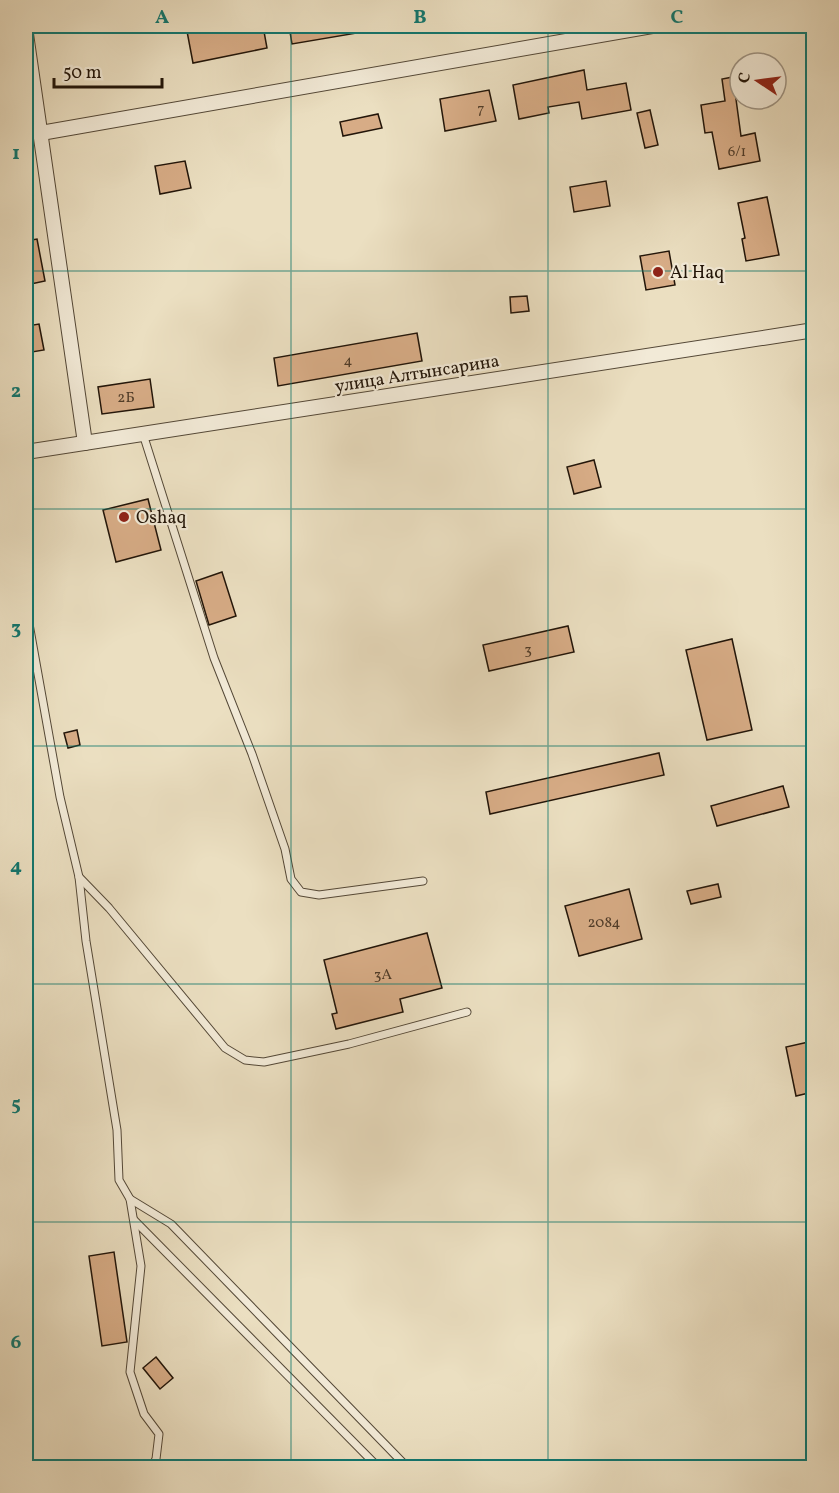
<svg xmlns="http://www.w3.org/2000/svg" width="839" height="1493" font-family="Vollkorn,serif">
<rect width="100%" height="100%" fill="#ebdfc1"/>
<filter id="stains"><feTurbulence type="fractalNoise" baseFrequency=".00333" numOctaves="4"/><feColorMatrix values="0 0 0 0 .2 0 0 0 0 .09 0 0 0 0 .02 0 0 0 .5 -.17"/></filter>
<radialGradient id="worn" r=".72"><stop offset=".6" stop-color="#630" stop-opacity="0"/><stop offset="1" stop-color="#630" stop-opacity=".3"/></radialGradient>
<g fill="#d7ac86" stroke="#221509" stroke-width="1.5">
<polygon points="186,26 263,26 267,48 193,63"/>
<polygon points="289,26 362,26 363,32 292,44"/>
<polygon points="584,70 587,90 626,83 631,110 582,119 579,102 548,107 549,113 519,119 513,85"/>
<polygon points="733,77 741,136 755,133 760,161 719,169 712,132 705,133 701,105 725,101 722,79"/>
<polygon points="489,90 496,121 445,131 440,99"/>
<polygon points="650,110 658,145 645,148 637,113"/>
<polygon points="378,114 382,128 343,136 340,122"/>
<polygon points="185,161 191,188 160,194 155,166"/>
<polygon points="606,181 610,206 574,212 570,187"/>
<polygon points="767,197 779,255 746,261 742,239 745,238 738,203"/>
<polygon points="37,239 45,281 26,285 26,241"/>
<polygon points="669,251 675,285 646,290 640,256"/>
<polygon points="527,296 529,311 511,313 510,297"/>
<polygon points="39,324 44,350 32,352 27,326"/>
<polygon points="417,333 422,361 278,386 274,358"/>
<polygon points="150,379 154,407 102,414 98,387"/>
<polygon points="594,460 601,487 574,494 567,467"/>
<polygon points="148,499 161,550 116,562 103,510"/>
<polygon points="222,572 236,616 209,625 196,581"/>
<polygon points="568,626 574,652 489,671 483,645"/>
<polygon points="732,639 752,730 707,740 686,650"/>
<polygon points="77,730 80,745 68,748 64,733"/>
<polygon points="659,753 664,775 490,814 486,792"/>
<polygon points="783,786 789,807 717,826 711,806"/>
<polygon points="718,884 721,897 691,904 687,891"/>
<polygon points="629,889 642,939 579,956 565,906"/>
<polygon points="427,933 442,988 400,999 403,1012 336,1029 332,1014 337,1013 324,960"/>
<polygon points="813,1041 813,1092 796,1096 786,1047"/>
<polygon points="114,1252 127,1342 102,1346 89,1256"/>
<polygon points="156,1357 173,1378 160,1389 143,1368"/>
</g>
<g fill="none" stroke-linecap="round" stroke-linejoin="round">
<defs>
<g id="service">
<polyline points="143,434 214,658 252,754 285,849 291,879 301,892 319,895 423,881"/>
<polyline points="26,607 60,797 79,877 86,941 117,1130 119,1180 130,1199 141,1266 130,1372 144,1414 159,1434 156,1459 151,1468"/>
<polyline points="79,877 109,908 225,1048 245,1060 264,1062 349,1044 467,1012"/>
<polyline points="130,1199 171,1224 408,1468"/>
<polyline points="134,1220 379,1468"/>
</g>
<g id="minor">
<polyline points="26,34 85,443"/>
<polyline points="41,133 652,26"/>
<polyline points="26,452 814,330"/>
</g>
</defs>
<use href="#service" stroke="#544837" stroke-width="9"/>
<use href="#minor" stroke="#544837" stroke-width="16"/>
<use href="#service" stroke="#f2ead7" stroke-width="7"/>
<use href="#minor" stroke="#f2ead7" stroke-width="14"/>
</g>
<path fill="none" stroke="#0f766e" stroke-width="1.5" stroke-opacity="0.55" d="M291,26V1468M548,26V1468M26,271H814M26,509H814M26,746H814M26,984H814M26,1222H814"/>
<g fill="#8f2418" stroke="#f2ead7" stroke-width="2">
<circle cx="658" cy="272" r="6"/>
<circle cx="124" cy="517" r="6"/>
</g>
<g text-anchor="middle" stroke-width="4.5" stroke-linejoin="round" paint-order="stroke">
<g font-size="15" fill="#4f3b28">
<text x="481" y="113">7</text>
<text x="737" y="156">6/1</text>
<text x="348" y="365">4</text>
<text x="126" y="402">2Б</text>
<text x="528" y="654">3</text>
<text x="604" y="927">2084</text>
<text x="383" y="979">3А</text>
</g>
<g font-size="18" fill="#221509" stroke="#f2ead7" text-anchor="start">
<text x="670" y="278">Al Haq</text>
<text x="136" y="523">Oshaq</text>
</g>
<g font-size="18" fill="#221509" stroke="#f2ead7">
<text transform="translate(417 373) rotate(-9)" y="6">улица Алтынсарина</text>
</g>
</g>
<rect width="839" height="1493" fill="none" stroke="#ebdfc1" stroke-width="66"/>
<g transform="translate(758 81) rotate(283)"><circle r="28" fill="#f2ead7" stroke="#9f9585" stroke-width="1.5"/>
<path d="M0-4.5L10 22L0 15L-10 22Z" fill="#8f2418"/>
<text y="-9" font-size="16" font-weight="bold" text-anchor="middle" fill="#221509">С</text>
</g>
<path d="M54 78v9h108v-9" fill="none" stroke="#221509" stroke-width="3"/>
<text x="63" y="78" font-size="18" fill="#221509" stroke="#f2ead7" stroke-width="4.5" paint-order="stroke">50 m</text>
<rect x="33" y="33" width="773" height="1427" fill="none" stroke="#0f766e" stroke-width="2"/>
<g font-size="20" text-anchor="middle" font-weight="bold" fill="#0f766e">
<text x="162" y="23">A</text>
<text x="420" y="23">B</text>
<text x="677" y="23">C</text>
<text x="16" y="159">1</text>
<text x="16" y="397">2</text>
<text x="16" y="634">3</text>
<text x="16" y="872">4</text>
<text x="16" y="1110">5</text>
<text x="16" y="1348">6</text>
</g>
<rect width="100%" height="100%" filter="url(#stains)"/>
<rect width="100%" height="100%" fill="url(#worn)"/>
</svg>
